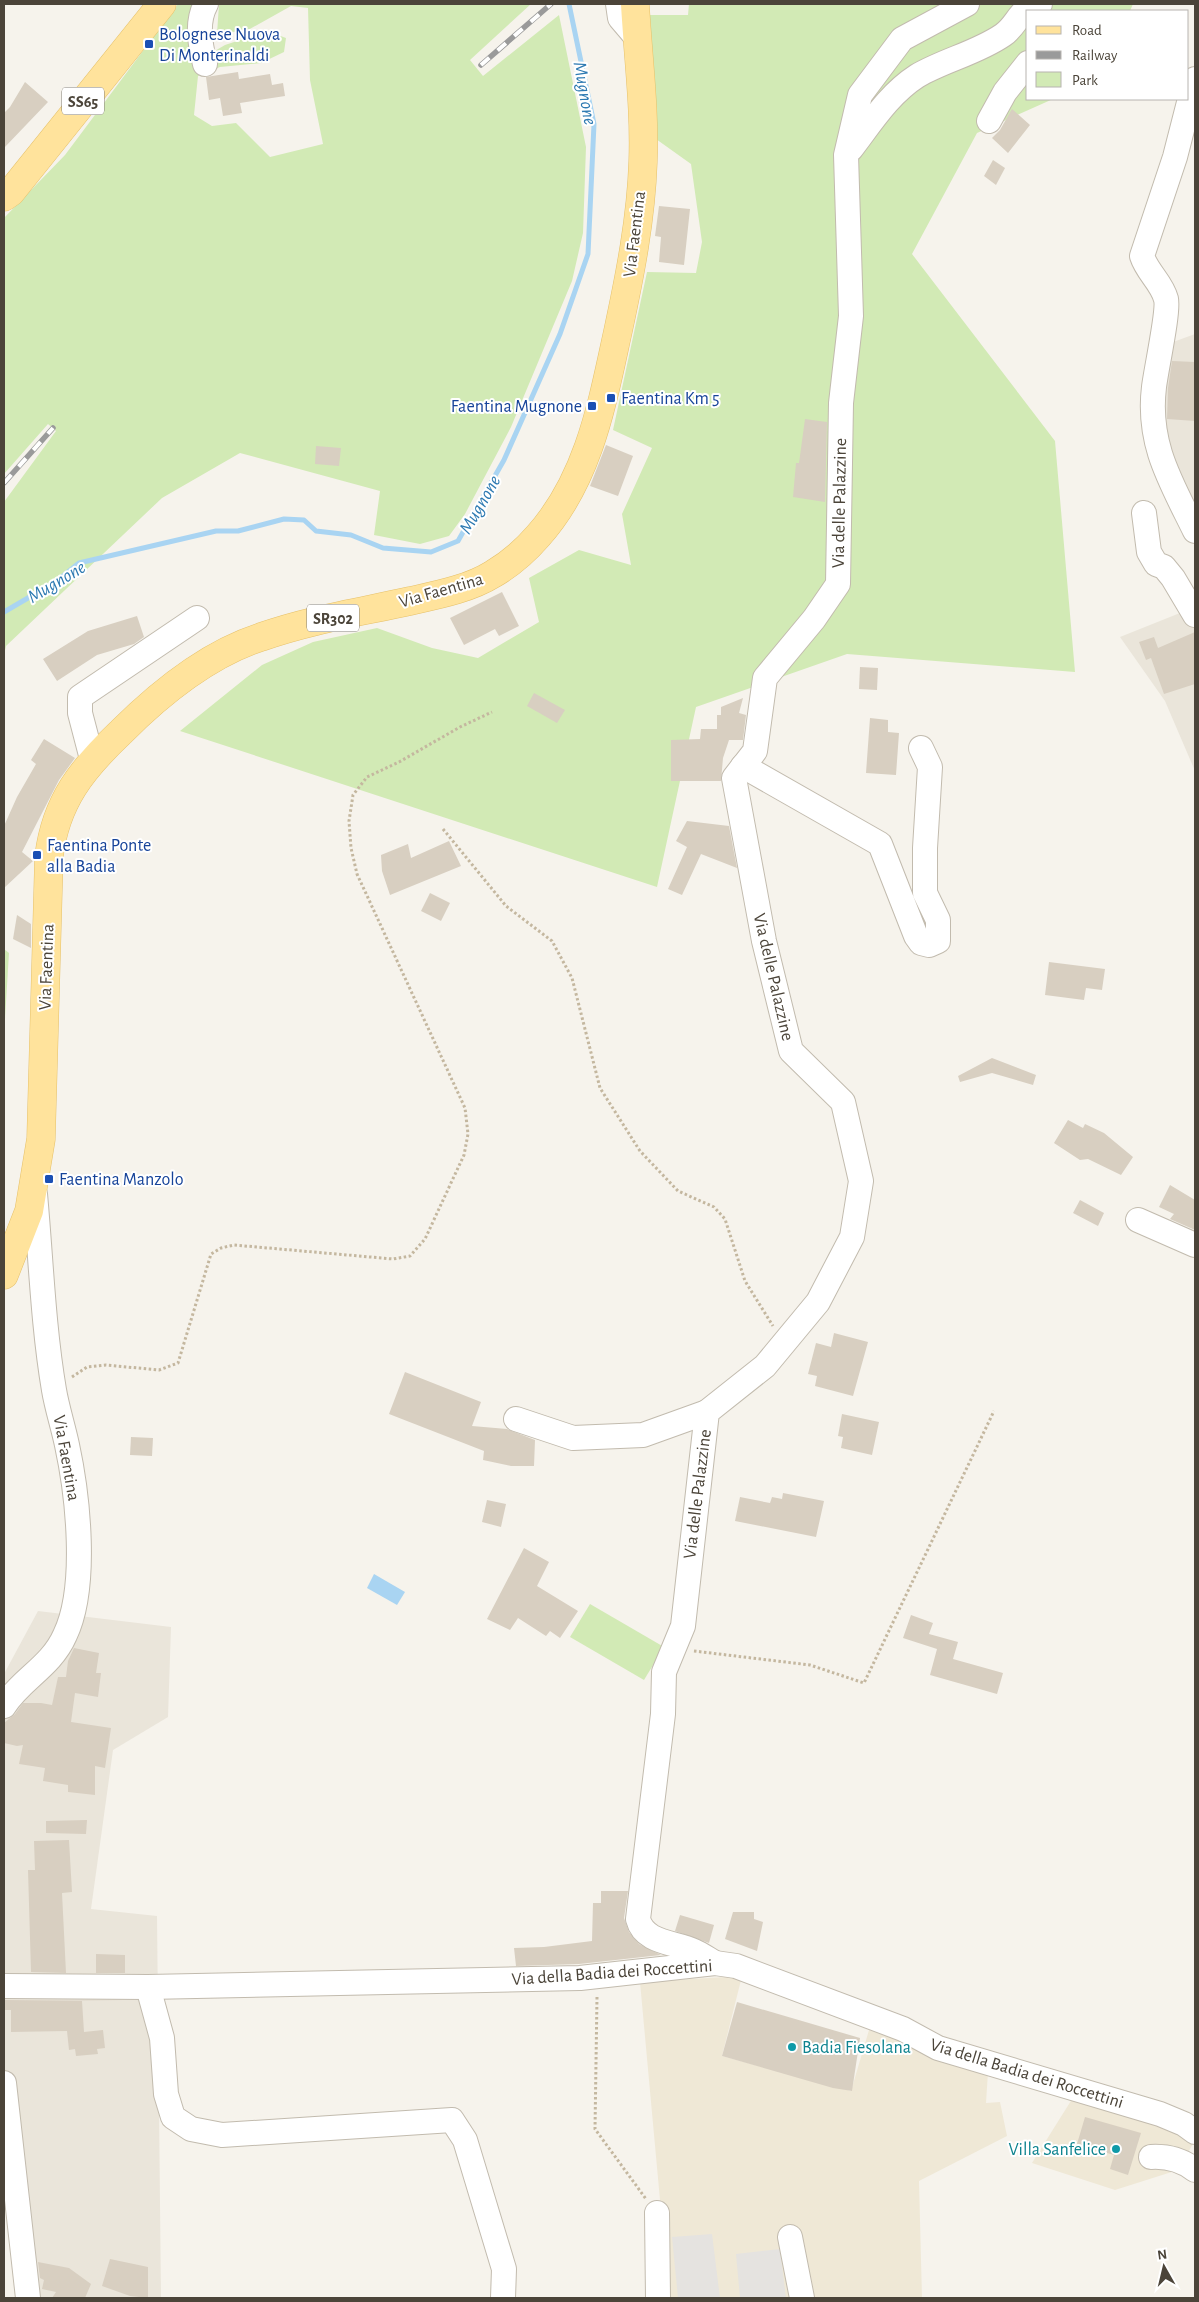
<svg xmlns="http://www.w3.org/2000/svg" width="1199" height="2302" font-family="'Alegreya Sans',sans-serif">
<rect width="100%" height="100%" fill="#f6f3ec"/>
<g fill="#eae5da">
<polygon points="1195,334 1195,516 1161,456 1165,345"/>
<polygon points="1195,607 1195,771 1165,701 1120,637"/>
<polygon points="38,1611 171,1627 168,1717 113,1750 91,1909 157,1916 161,2298 31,2298 4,2066 4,1674"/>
</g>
<g fill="#efe8d6">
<polygon points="742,1976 722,2056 851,2091 869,2030 988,2072 986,2103 1000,2102 1007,2136 919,2181 922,2298 669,2298 640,1982"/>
<polygon points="1074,2096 1142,2118 1194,2142 1178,2170 1115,2190 1032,2163"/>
</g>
<g fill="#d2eab5">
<polygon points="178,4 202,4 201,59 225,45 267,31 286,38 284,52 261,63 220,67 198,76 194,115 212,126 236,123 270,157 323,144 310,80 308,8 291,6 248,30 217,34 219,4 531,4 470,60 483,76 559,15 586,147 583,233 572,281 511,427 465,514 449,536 420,544 374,535 380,491 240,453 162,498 6,646 4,655 4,502 56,431 48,424 4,474 4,218 65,155"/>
<polygon points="689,4 1133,4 1130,11 1028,11 1028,99 1053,99 977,133 912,254 1055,441 1075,672 847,654 696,707 657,887 180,731 262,665 313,642 377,628 432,648 478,658 539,622 529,578 579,550 631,565 622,514 652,448 613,430 647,272 696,273 702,242 691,164 656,139 643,15 688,15"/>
<polygon points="4,949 9,953 4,1035"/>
<polygon points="590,1604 664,1647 644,1680 570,1637"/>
</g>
<g fill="#e5e3e0">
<polygon points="712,2234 720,2298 678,2298 672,2237"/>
<polygon points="780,2249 786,2298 740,2298 736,2254"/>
</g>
<polygon fill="#a9d4f2" points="374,1574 405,1592 397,1605 367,1588"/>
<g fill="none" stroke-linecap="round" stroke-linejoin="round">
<polyline stroke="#a9d4f2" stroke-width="5" points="4,612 57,581 79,563 216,531 238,531 284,519 304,520 316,531 351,535 383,548 431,552 458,541 504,460 560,334 588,254 594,124 569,4"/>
</g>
<g fill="#d8cfc1">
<polygon points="238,72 239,79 270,74 272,85 283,83 285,96 240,103 242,113 223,116 220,98 209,100 206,77"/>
<polygon points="25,82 48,102 4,148 4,113 10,107"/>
<polygon points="1012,109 1030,125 1008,153 992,138 1000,130"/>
<polygon points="993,160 1005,168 996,185 984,176"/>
<polygon points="659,206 690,209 684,265 659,262 661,237 655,236"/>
<polygon points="1172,361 1195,362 1195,421 1167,419 1168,388"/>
<polygon points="805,419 827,422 825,502 793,497 796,463 799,463"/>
<polygon points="606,445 633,456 618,496 590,486"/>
<polygon points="316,446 341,448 339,466 315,464"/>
<polygon points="502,592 519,626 499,636 495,629 464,645 450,618"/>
<polygon points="137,616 144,637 134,644 97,655 57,681 43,659 88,631"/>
<polygon points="1195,632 1195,684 1164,694 1151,658 1146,660 1139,642 1154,637 1158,648"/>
<polygon points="860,667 878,668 877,690 859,689"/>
<polygon points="534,693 565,710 557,723 527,706"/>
<polygon points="743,698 739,713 746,715 743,740 729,740 723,758 721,781 671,781 671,740 700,739 701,729 717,729 717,715 721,715 721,707"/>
<polygon points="870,718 888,720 888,732 899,733 896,775 866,773"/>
<polygon points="44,739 75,758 59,780 22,852 33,861 4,888 4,826 17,797 36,764 31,760"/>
<polygon points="687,821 729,826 737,868 701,854 682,895 668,889 687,847 676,841"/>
<polygon points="449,841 461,866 390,895 382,871 381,855 408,844 411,858"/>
<polygon points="430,893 450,903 441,921 421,911"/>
<polygon points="17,915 31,924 31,948 13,939"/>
<polygon points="1049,962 1105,969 1102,990 1086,988 1084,1000 1045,995"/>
<polygon points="992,1058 1036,1075 1033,1085 992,1073 960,1082 958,1076"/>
<polygon points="1068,1120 1083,1128 1085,1124 1104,1133 1133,1157 1121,1175 1088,1159 1080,1160 1054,1143"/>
<polygon points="1170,1185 1195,1200 1195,1230 1170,1219 1174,1214 1159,1207"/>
<polygon points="1080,1200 1104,1213 1098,1226 1073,1213"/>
<polygon points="834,1333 868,1342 853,1396 815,1386 817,1376 808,1374 816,1343 831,1347"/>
<polygon points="405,1372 481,1402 472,1426 507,1429 535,1440 534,1466 511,1466 483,1460 484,1451 389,1414"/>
<polygon points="842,1414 879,1422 872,1455 841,1448 843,1437 838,1436"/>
<polygon points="131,1437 153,1438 152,1456 130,1455"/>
<polygon points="783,1493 824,1501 816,1537 735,1521 740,1497 770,1503 772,1497 782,1499"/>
<polygon points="487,1500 506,1504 501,1527 482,1522"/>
<polygon points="524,1548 549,1562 537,1586 578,1611 560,1638 550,1631 546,1636 518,1618 510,1630 487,1619"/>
<polygon points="911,1615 933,1623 929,1634 958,1642 953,1659 1003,1673 997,1694 930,1675 937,1649 903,1638"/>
<polygon points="74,1648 99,1653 96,1673 101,1673 98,1697 75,1693 71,1722 111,1728 105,1768 95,1766 95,1795 68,1792 68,1785 43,1781 45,1768 19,1764 23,1745 17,1746 4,1743 4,1723 15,1714 23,1703 41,1703 52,1705 58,1677 66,1677 68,1661"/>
<polygon points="87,1820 86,1834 46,1833 46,1821"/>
<polygon points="69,1840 72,1892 62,1893 66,1973 31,1972 28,1870 35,1870 34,1841"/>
<polygon points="601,1891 628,1891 624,1918 629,1932 639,1944 661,1955 579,1964 516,1966 514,1948 544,1947 592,1941 593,1903 601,1903"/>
<polygon points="733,1912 754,1912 754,1919 763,1922 757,1951 725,1939"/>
<polygon points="680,1915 714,1925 709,1943 675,1931"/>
<polygon points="96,1954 125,1955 125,1973 96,1973"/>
<polygon points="4,2000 124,2001 82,2001 84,2032 103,2030 105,2048 97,2049 98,2054 76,2056 75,2049 69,2050 67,2031 11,2032 11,2010 4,2010"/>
<polygon points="737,2002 860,2038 852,2091 833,2088 722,2056"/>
<polygon points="1085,2117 1141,2133 1128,2175 1110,2169 1114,2155 1077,2144"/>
<polygon points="110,2259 148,2267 148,2298 130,2296 102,2286"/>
<polygon points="38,2262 69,2268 91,2284 85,2298 52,2298 56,2292 42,2289 44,2280 40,2278"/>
</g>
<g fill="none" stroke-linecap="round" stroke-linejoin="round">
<defs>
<g id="minor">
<polyline points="618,4 620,18 637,38"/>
<path d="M205,64C200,44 196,22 206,4"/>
<path d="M1195,79L1175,157L1142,256C1147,272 1162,283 1166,299C1169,311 1156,370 1154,387C1147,444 1171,482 1195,531"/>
<polyline points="989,121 1005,92 1028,63"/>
<path d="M851,149C871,123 889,94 917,76C944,60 977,53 1003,35C1018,25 1019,7 1040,4"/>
<polyline points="1144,513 1149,552 1156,564 1164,567 1173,578 1195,615"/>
<polyline points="92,759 80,713 80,697 197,618"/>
<polyline points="743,766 880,844 916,936 921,943 929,945 938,941 938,920 925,893 925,848 930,767 921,748"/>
<polyline points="1138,1220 1195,1245"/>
<polyline points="516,1419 573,1438 643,1435 707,1412"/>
<path d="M4,1706C21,1679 51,1667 65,1635C88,1587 78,1496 67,1445C63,1426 57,1408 54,1390C43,1325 41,1259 35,1194"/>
<path d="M715,1963C708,1959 701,1954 694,1951C674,1942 644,1943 638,1919L663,1714L664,1672L683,1626L707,1412L765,1366L818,1302L852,1237L861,1181L843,1102L791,1051L764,941L734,778L755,751L765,678L814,619L838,584L841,403L851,316L846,155L860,95L902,39L967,4"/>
<polyline points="4,1986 148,1987 580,1978 715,1963 736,1966 903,2029 938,2048 1160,2114 1184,2124 1195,2132"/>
<polyline points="148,1987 162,2038 166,2094 173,2117 191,2129 222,2135 452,2120 465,2140 504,2269 503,2298"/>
<polyline points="4,2083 28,2298"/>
<path d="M1151,2157C1168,2156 1182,2160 1195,2170"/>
<polyline points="657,2213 658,2298"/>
<polyline points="790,2237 802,2298"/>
</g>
<g id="major">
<polyline points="4,197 11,192 162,4"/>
<path d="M4,1275L29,1211L41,1139L49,856C56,801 82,769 121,732C160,693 208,654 261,637C309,620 360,612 410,601C437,595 469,589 493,574C510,564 525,551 538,536C589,479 602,404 618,331C630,275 641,219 643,162C645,109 638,57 635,4"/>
</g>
</defs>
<use href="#minor" stroke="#c2bbae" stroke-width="26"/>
<use href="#major" stroke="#e6c16a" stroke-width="29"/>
<g stroke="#c4b79f" stroke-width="3" stroke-dasharray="2.5 2.5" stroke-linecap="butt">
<polyline points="443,829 506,906 552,941 572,978 600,1088 640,1151 678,1191 714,1207 725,1219 745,1281 773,1326"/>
<polyline points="72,1377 87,1367 106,1365 159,1370 178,1363 211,1254 221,1248 234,1245 393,1259 410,1256 425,1239 464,1155 468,1134 465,1108 357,874 351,848 349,821 353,795 367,777 399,762 460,727 492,712"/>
<polyline points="694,1651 810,1665 864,1683 994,1411"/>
<polyline points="597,1997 595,2129 646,2199"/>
</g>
<use href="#minor" stroke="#fff" stroke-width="24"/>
<use href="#major" stroke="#ffe39c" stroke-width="28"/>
<defs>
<g id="rail">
<polyline points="481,65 551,4"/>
<polyline points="4,483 53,428"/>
</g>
</defs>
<use href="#rail" stroke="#9a9a9a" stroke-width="5.5"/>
<use href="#rail" stroke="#fff" stroke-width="4" stroke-dasharray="11" stroke-linecap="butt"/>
</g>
<g fill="#1a4fb4" stroke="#fff" stroke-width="2">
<rect x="144" y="39" width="10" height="10" rx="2.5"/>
<rect x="606" y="393" width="10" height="10" rx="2.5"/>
<rect x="587" y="401" width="10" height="10" rx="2.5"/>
<rect x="32" y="850" width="10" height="10" rx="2.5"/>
<rect x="44" y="1174" width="10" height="10" rx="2.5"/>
</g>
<g fill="#0f9aa8" stroke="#fff" stroke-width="2">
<circle cx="792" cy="2047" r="5"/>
<circle cx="1116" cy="2149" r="5"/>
</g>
<g text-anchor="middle" stroke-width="4" stroke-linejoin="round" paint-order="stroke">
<g fill="#fff" stroke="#817c74" stroke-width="1">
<rect x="62" y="87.5" width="42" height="27" rx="4"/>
<rect x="307" y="604.5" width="52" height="27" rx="4"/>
</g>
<g font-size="16" font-weight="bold" fill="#4b4439">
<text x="83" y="107">SS65</text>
<text x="333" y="624">SR302</text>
</g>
<g font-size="18" fill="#164399" stroke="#fff" text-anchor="start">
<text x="159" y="40">Bolognese Nuova<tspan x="159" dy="21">Di Monterinaldi</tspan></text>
<text x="621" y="404">Faentina Km 5</text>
<text x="582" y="412" text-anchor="end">Faentina Mugnone</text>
<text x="47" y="851">Faentina Ponte<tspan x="47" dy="21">alla Badia</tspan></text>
<text x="59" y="1185">Faentina Manzolo</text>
</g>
<g font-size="18" fill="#4b4439" stroke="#fff">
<text transform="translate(634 234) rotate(-83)" y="6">Via Faentina</text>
<text transform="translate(839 503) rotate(-89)" y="6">Via delle Palazzine</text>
<text transform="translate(441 590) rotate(-16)" y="6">Via Faentina</text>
<text transform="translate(46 967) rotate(-88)" y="6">Via Faentina</text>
<text transform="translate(774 977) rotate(77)" y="6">Via delle Palazzine</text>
<text transform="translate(67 1458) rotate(80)" y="6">Via Faentina</text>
<text transform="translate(697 1494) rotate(-83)" y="6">Via delle Palazzine</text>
<text transform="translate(612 1972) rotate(-4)" y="6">Via della Badia dei Roccettini</text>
<text transform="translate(1027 2073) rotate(17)" y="6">Via della Badia dei Roccettini</text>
</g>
<g font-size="18" fill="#0d838f" stroke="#fff" text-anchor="start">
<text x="802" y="2053">Badia Fiesolana</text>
<text x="1106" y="2155" text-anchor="end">Villa Sanfelice</text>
</g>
<g font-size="19" font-style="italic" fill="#2e7ab2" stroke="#fff">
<text transform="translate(586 93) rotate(80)" y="7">Mugnone</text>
<text transform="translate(479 504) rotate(-60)" y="7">Mugnone</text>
<text transform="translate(56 581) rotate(-31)" y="7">Mugnone</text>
</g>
</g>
<rect width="1199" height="2302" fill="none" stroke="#4b4439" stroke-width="10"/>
<rect x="1026" y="10" width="162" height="90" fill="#ffffff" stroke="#b7b4b0"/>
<rect x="1036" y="26" width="25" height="8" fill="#ffe39c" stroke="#b7b4b0"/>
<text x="1072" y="35" font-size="15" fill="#4b4439">Road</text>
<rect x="1036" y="51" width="25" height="8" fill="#9a9a9a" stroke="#b7b4b0"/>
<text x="1072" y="60" font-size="15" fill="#4b4439">Railway</text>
<rect x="1036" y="72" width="25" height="15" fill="#d2eab5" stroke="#b7b4b0"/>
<text x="1072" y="85" font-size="15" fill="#4b4439">Park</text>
<g transform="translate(1164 2267) rotate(352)" stroke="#ffffff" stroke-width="4" paint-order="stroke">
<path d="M0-4L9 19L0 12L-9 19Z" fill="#4b4439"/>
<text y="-8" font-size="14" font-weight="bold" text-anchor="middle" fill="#4b4439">N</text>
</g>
</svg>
